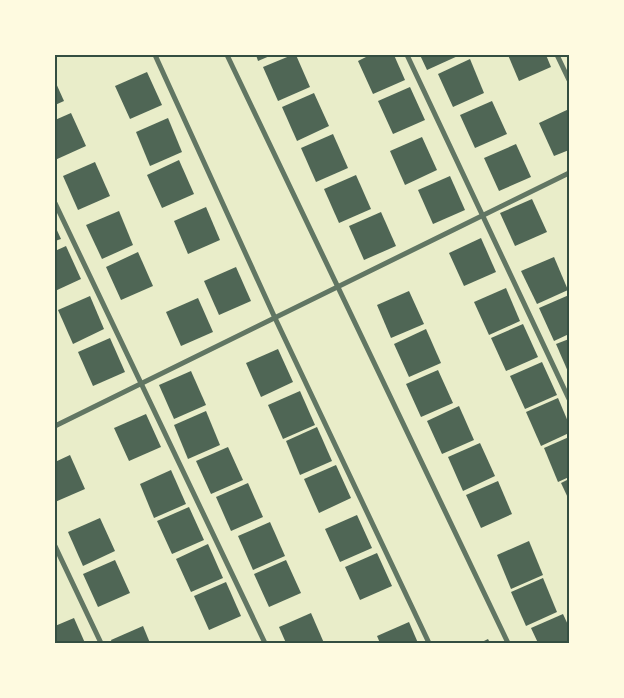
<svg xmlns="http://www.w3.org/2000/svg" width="624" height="698" font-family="'Noto Sans',sans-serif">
<rect width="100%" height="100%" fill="#e9edc9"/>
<g fill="#4f6655">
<polygon points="256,55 272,55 258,61"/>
<polygon points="292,55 296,55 310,87 278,101 263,67"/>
<polygon points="370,55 394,55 405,80 373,94 358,61"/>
<polygon points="420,55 460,55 427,70"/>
<polygon points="508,55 546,55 551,67 519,81"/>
<polygon points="470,59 484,93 453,107 438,74"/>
<polygon points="147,72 162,105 130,119 115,86"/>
<polygon points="55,81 64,101 55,105"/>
<polygon points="410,87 425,120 393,134 378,101"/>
<polygon points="314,93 329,126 297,141 282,107"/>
<polygon points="492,101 507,134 475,148 460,115"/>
<polygon points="569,109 569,150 554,156 539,123"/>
<polygon points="71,113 86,146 55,160 55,120"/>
<polygon points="168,118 182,152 150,166 136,132"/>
<polygon points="333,134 348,168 316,182 301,148"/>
<polygon points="422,137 437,170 405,185 390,151"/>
<polygon points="516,144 531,177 499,191 484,158"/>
<polygon points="179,160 194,194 162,208 147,175"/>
<polygon points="95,162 110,196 78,210 63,176"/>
<polygon points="356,175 371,209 339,223 324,189"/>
<polygon points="450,176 465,210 433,224 418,190"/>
<polygon points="532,199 547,232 515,246 500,213"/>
<polygon points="206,207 220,240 188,254 174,221"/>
<polygon points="119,211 133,245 102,259 86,225"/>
<polygon points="381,212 396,246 364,260 349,226"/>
<polygon points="55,226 61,239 55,241"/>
<polygon points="481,238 496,272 464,286 449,253"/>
<polygon points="66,246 81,279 55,291 55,251"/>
<polygon points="138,252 153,286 121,300 106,267"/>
<polygon points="554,257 568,290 537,304 521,271"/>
<polygon points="236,267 251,301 219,315 204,281"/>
<polygon points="506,288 520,321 489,335 474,302"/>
<polygon points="409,291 424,324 391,338 377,305"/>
<polygon points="569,295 569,334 554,341 539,308"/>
<polygon points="90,296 104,329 73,344 58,310"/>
<polygon points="198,298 213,332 181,346 166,312"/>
<polygon points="523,324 538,357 506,371 491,338"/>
<polygon points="426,329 441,363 409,377 394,344"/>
<polygon points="110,338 125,372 93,386 78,352"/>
<polygon points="569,339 569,374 556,344"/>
<polygon points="278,349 293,382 261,397 246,363"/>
<polygon points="542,362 557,395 525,409 510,376"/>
<polygon points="438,370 453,403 421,417 406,384"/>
<polygon points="191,371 206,405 174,419 159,385"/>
<polygon points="300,391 315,425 283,439 268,405"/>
<polygon points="558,398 569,424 569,433 541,446 526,412"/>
<polygon points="459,406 474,440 442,454 427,421"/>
<polygon points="206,411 220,445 188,459 174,425"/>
<polygon points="146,414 161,447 129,461 114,428"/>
<polygon points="317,427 332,461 300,475 286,441"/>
<polygon points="569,437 569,477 558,482 544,448"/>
<polygon points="480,443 495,476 463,491 448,457"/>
<polygon points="228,447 243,480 211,494 196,461"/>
<polygon points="70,455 85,489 55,502 55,462"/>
<polygon points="336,465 351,498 319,513 304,479"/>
<polygon points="171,470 186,504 154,518 140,484"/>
<polygon points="569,479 569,500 561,483"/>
<polygon points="498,481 512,514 481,528 466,495"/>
<polygon points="248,483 263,517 231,531 216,497"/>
<polygon points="189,507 204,540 172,554 157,521"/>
<polygon points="357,515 372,548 340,562 325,529"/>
<polygon points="100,518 115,551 83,566 68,532"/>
<polygon points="270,522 285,556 253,570 238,536"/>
<polygon points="529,541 543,575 511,589 497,555"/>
<polygon points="208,544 223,578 191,592 176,559"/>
<polygon points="377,553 392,586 360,600 345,567"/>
<polygon points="115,560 130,593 98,607 83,574"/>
<polygon points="286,560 301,593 269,607 254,574"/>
<polygon points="543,578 557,612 526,626 511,592"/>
<polygon points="226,582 241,616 209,630 194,596"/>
<polygon points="311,613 324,643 286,643 279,627"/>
<polygon points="563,614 569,627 569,643 538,643 531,628"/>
<polygon points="74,618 85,643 55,643 55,626"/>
<polygon points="409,622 418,643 380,643 377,636"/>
<polygon points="143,626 150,643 112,643 111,640"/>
<polygon points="488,639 490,643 480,643"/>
</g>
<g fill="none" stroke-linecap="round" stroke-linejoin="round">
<g stroke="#617663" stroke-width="5">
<polyline points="155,55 275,318 429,643"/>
<polyline points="227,55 508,643"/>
<polyline points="407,55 569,399"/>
<polyline points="557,55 569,80"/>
<polyline points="55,203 265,643"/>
<polyline points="55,426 569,173"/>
<polyline points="55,546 101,643"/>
</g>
</g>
<rect width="624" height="698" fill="none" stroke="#fefae0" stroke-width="112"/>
<rect x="56" y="56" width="512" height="586" fill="none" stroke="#344e41" stroke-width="2"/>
</svg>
